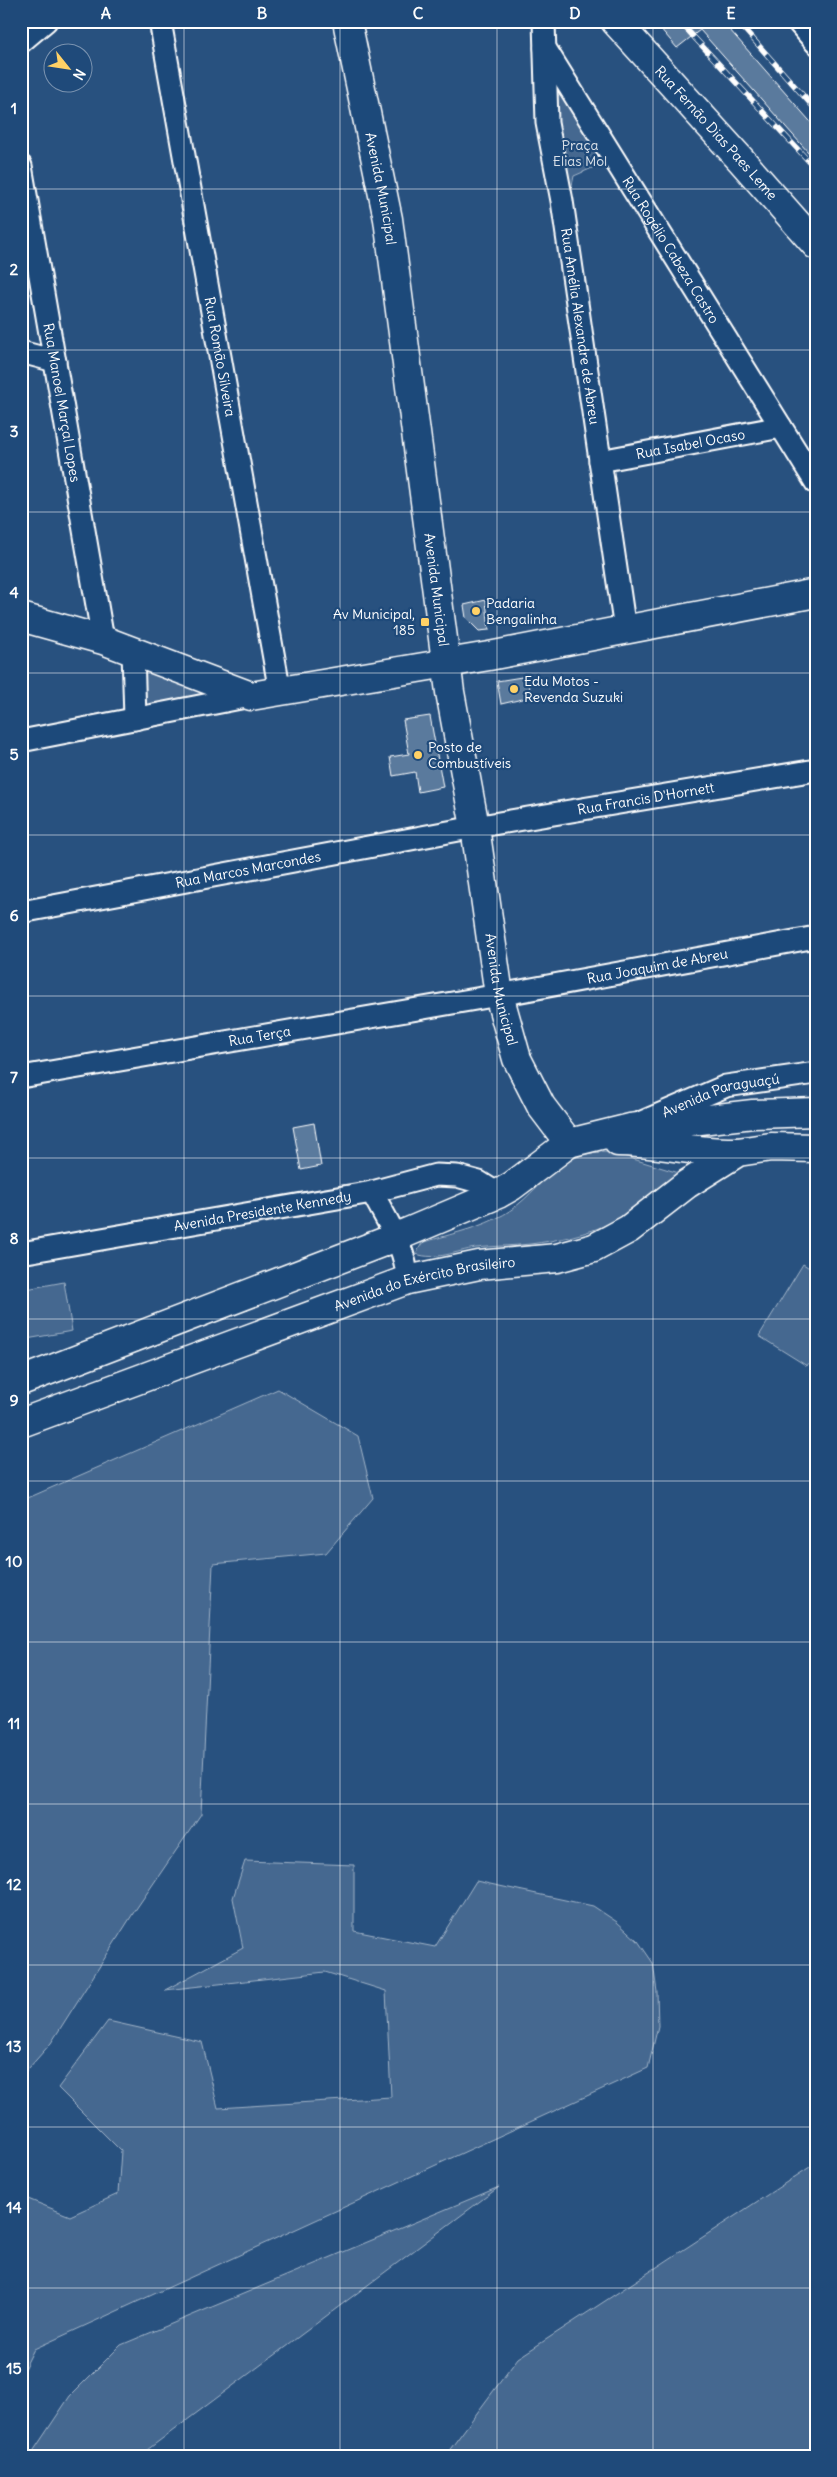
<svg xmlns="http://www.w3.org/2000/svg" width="837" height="2477" font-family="Delius,sans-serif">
<rect width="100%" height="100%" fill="#28517f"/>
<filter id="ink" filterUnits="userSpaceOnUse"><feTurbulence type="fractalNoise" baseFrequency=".02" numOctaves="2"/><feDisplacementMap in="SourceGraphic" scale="10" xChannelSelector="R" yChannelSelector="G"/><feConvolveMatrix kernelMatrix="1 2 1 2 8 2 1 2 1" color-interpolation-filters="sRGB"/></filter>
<g filter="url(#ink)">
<g fill="#446890" stroke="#a2b4c8">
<polygon points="565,92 614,172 599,165 574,176 571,190 556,133 551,99"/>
<polygon points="147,669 212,689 210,697 148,705 140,701 138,676"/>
<path d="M610,1152L679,1173C643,1218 586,1237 530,1244C512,1246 494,1246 476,1248C456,1251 436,1261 416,1254L422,1243C446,1235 472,1230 495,1219C542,1198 548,1150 610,1152Z"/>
<polygon points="803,1264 816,1272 816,1352 807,1366 759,1336"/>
<polygon points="64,1282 72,1331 21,1340 21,1290"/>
<polygon points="278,1389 358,1436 373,1498 326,1553 213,1564 201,1814 134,1912 51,2043 21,2077 21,1501"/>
<polygon points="245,1861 354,1865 354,1931 435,1947 476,1881 593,1906 617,1922 638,1941 653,1963 657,1992 658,2026 648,2068 34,2349 21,2375 21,2339 25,2335 21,2329 21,2203 28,2199 70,2216 118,2194 121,2151 58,2088 108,2021 202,2042 218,2108 391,2097 386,1991 325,1972 165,1990 243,1948 233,1898"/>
<polygon points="816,2163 816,2456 445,2456 518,2358"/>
<polygon points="499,2187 139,2456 30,2456 70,2396 121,2345"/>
</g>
<g fill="#5a7a9d" stroke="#fff">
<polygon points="654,21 722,21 816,128 816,161 700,30 677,48"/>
<polygon points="486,600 489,630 479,631 466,618 464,605"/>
<polygon points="528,676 531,697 501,704 497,681"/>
<polygon points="430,716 443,787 418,792 415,772 393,776 390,757 409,754 403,720"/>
<polygon points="314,1123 321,1166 301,1170 293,1127"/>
</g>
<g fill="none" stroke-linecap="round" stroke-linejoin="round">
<defs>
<g id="street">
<path id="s1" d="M160,21L280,692"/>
<path id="s2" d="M544,21L547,123L562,201L625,630"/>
<polyline points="797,21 816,43"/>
<polyline points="21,42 46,21"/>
<path id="s3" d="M545,48L816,483"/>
<path id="s4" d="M21,166L103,640"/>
<polyline points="21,352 55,361"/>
<path id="s5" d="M600,461L781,427"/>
<polyline points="133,651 135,719"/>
<polyline points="21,741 251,696"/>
<path id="s6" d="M21,912L475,827L816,770"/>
<path id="s7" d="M21,1077L499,995L816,937"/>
<path id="s8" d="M642,1122L726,1086L816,1073"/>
<path d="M372,1192C386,1220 407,1249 407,1280"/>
<path id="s9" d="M21,1253L372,1192L436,1175L457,1176L479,1182L498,1194"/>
</g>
<polyline id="secondary" points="21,617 103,640 251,696 489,656 816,593"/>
<g id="primary">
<path id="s10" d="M347,21L388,219L450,692L475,827L499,995L517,1059L541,1106L569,1143"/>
<path id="s11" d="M615,21L742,161L816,245"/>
<path d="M618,1142C658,1142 697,1153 737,1152"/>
<polyline points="21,1381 394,1238 498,1194 512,1186 569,1143 630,1128 753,1114 816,1112"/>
<path id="s12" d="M21,1423L407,1280L479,1265L557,1258L594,1248L629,1229L687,1184L738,1152L771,1147L816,1148"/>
</g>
</defs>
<use href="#street" stroke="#fff" stroke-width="25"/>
<use href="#secondary" stroke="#fff" stroke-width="31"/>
<use href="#primary" stroke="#fff" stroke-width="31"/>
<use href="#street" stroke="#1f4a7a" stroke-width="21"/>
<use href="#secondary" stroke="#1f4a7a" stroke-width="28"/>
<use href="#primary" stroke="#1f4a7a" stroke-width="28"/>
<defs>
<g id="rail">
<polyline points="679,21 816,169"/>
<polyline points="737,21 816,110"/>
</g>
</defs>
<use href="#rail" stroke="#fff" stroke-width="5.5"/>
<use href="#rail" stroke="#1f4a7a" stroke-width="4" stroke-dasharray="11" stroke-linecap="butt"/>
</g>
</g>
<path fill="none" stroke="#fff" stroke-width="1" stroke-opacity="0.55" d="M184,21V2456M340,21V2456M497,21V2456M653,21V2456M21,189H816M21,350H816M21,512H816M21,673H816M21,835H816M21,996H816M21,1158H816M21,1319H816M21,1481H816M21,1642H816M21,1804H816M21,1965H816M21,2127H816M21,2288H816"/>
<g fill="#ffd166" stroke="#1f4a7a" stroke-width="2">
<circle cx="476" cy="611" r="5"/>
<rect x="420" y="617" width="10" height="10" rx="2.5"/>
<circle cx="514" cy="689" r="5"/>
<circle cx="418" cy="755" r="5"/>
</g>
<g text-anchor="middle" stroke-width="4.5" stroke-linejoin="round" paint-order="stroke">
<g font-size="14" fill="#fff" stroke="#1f4a7a">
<text dy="5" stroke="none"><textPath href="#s11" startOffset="151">Rua Fernão Dias Paes Leme</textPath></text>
<text dy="5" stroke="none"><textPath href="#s10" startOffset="171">Avenida Municipal</textPath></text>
<text dy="5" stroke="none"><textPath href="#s3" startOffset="238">Rua Rogélio Cabeza Castro</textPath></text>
<text dy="5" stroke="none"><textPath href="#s2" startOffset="308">Rua Amélia Alexandre de Abreu</textPath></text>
<text dy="5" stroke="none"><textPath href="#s1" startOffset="341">Rua Romão Silveira</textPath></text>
<text dy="5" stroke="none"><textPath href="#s4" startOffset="240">Rua Manoel Marçal Lopes</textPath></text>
<text dy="5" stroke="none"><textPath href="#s5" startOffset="92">Rua Isabel Ocaso</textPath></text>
<text dy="5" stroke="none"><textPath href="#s10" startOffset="576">Avenida Municipal</textPath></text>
<text dy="5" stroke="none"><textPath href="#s6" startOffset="635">Rua Francis D'Hornett</textPath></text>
<text dy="5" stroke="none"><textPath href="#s6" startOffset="231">Rua Marcos Marcondes</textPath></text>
<text dy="5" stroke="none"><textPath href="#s7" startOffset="646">Rua Joaquim de Abreu</textPath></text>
<text dy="5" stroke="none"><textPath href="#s10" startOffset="981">Avenida Municipal</textPath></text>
<text dy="5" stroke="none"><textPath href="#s7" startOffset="242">Rua Terça</textPath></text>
<text dy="5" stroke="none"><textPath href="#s8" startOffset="84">Avenida Paraguaçú</textPath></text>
<text dy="5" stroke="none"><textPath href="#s9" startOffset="245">Avenida Presidente Kennedy</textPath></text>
<text dy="5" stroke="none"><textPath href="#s12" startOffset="428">Avenida do Exército Brasileiro</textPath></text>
</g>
<g font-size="14" fill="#dae1e9" stroke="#1f4a7a">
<text x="580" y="150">Praça<tspan x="580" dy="16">Elias Mol</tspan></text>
</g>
<g font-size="14" fill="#fff" stroke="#1f4a7a" text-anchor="start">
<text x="486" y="608">Padaria<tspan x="486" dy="16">Bengalinha</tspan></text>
<text x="415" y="619" text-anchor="end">Av Municipal,<tspan x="415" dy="16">185</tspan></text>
<text x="524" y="686">Edu Motos -<tspan x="524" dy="16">Revenda Suzuki</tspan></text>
<text x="428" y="752">Posto de<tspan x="428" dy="16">Combustíveis</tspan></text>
</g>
</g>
<rect width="837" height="2477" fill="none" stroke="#1f4a7a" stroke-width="55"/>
<g transform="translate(68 68) rotate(120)"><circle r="24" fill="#1f4a7a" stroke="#7992af"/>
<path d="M0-4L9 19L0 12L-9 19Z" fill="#ffd166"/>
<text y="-8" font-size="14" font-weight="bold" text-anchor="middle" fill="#ffffff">N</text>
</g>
<rect x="28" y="28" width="782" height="2422" fill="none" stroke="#fff" stroke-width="2"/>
<g font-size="16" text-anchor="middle" font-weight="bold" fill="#fff">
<text x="106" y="19">A</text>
<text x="262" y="19">B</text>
<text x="418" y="19">C</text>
<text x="575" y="19">D</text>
<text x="731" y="19">E</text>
<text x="14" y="114">1</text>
<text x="14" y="275">2</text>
<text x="14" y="437">3</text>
<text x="14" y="598">4</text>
<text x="14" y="760">5</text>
<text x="14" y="921">6</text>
<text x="14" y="1083">7</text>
<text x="14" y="1244">8</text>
<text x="14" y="1406">9</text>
<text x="14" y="1567">10</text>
<text x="14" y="1729">11</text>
<text x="14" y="1890">12</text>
<text x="14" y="2052">13</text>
<text x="14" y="2213">14</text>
<text x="14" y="2374">15</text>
</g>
</svg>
